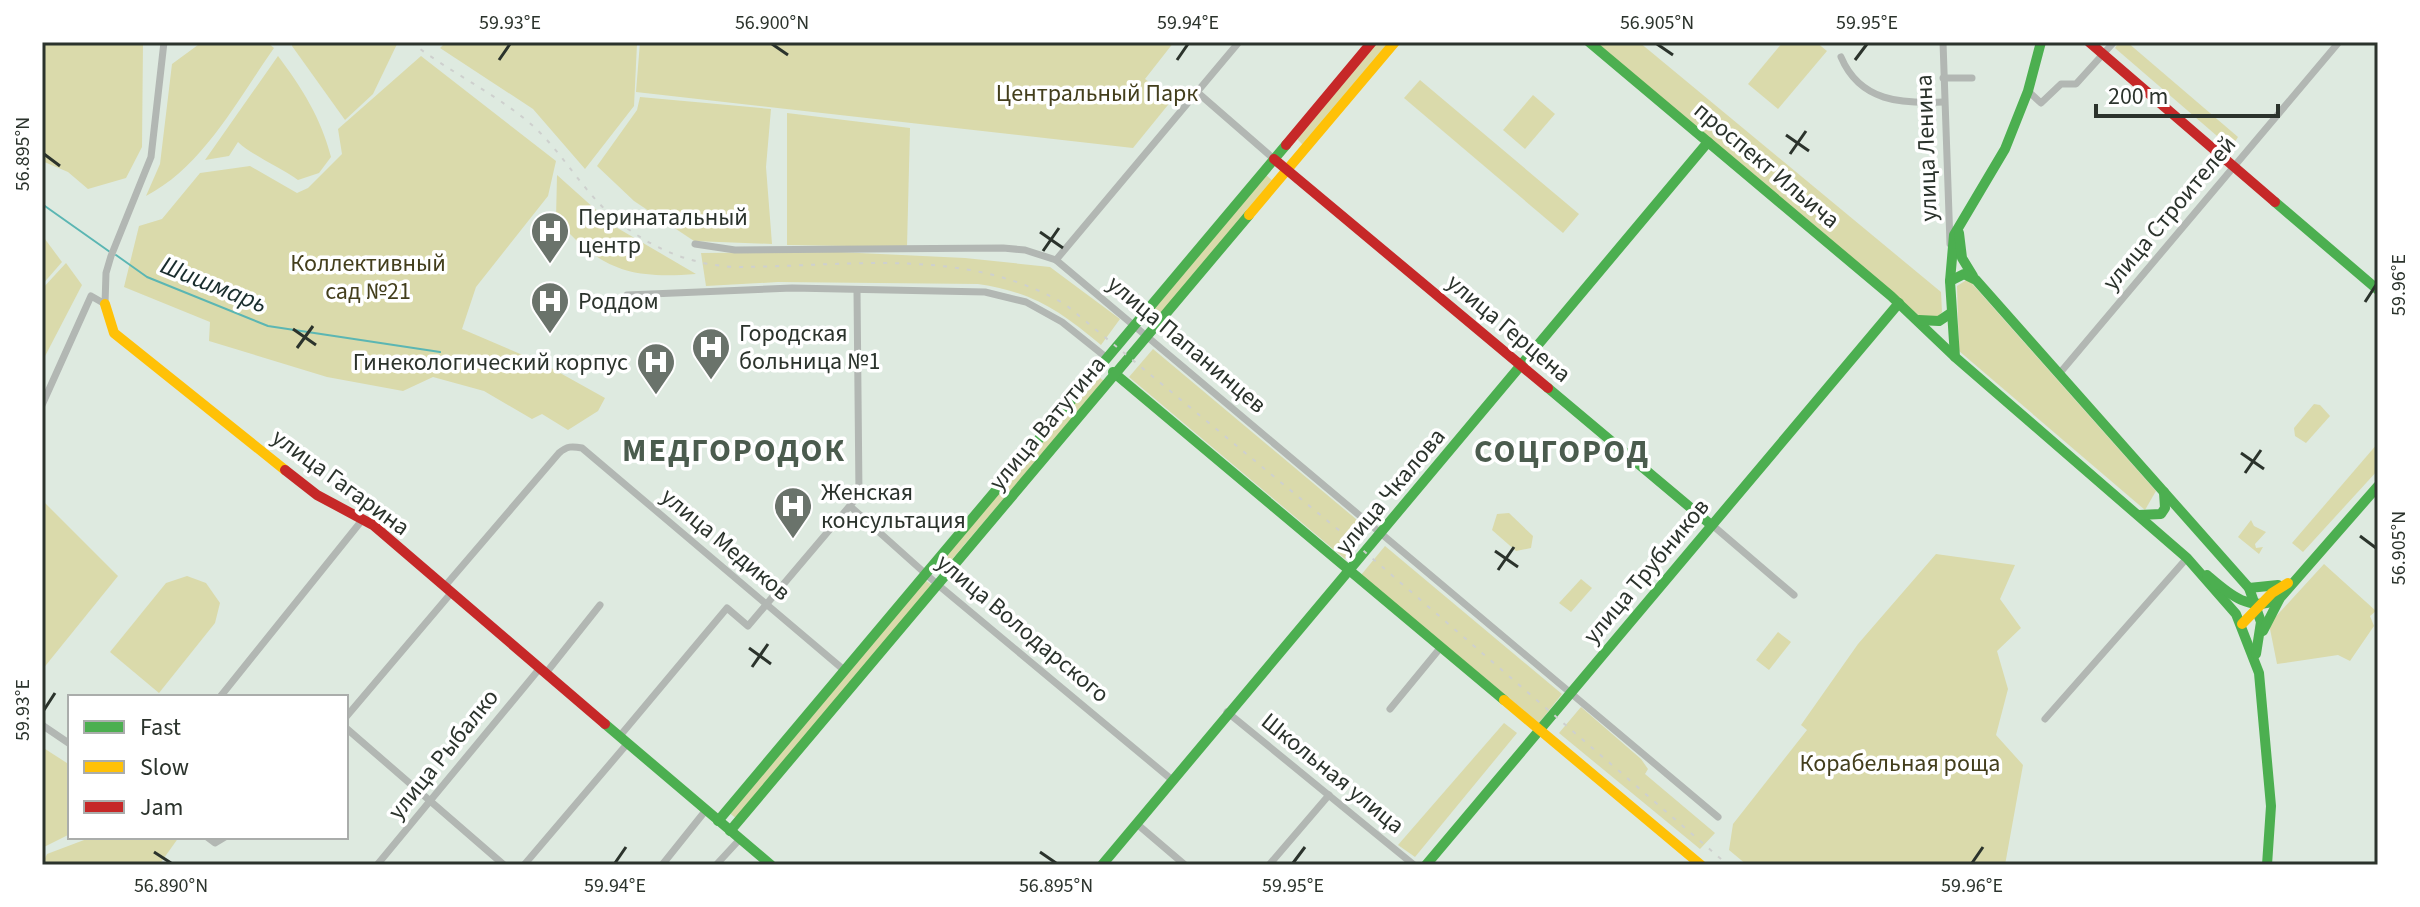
<svg xmlns="http://www.w3.org/2000/svg" width="2420" height="907" font-family="'Source Sans 3',sans-serif">
<rect width="100%" height="100%" fill="#deeae0"/>
<g fill="#dadaab">
<polygon points="42,42 143,42 142,147 126,178 88,189 68,172 42,161"/>
<path d="M202,42H267L274,48C238,99 203,167 146,196L160,164L172,64Z"/>
<polygon points="293,42 398,42 373,94 345,120 292,46"/>
<polygon points="446,42 637,44 634,106 585,169 533,109 440,48"/>
<polygon points="640,42 1174,42 1145,79 1172,100 1133,148 636,92"/>
<polygon points="1375,42 1389,42 1303,145 1295,137"/>
<polygon points="1593,42 1639,42 1941,292 1942,312 1937,318 1919,316"/>
<polygon points="1783,42 1816,42 1827,51 1778,109 1748,84"/>
<polygon points="2119,42 2127,42 2238,137 2231,148 2115,48"/>
<path d="M278,56C302,88 321,118 331,157L319,173L298,180C281,168 250,154 238,142L229,156L205,160Z"/>
<polygon points="421,56 556,161 548,196 476,287 462,329 544,364 605,398 598,411 568,430 542,414 532,419 484,391 433,377 403,391 327,377 209,341 210,322 124,287 139,226 162,219 200,173 250,166 297,193 308,188 342,154 338,129"/>
<polygon points="1420,80 1579,214 1563,233 1404,98"/>
<polygon points="1533,95 1555,114 1525,149 1503,130"/>
<polygon points="640,97 771,109 766,167 772,244 694,241 634,201 597,166 637,110"/>
<polygon points="787,113 910,128 907,247 787,245"/>
<polygon points="1265,174 1273,181 1150,326 1143,319"/>
<path d="M557,175L614,226L696,274C629,279 601,270 556,219Z"/>
<polygon points="42,235 62,262 42,285"/>
<path d="M838,252L965,258L1050,267L1120,319L1101,345C1059,310 1032,292 978,284L778,282L706,286L701,253Z"/>
<polygon points="66,263 82,285 42,362 42,289"/>
<polygon points="1968,279 2156,491 2145,510 1959,351 1957,286"/>
<polygon points="1153,349 1369,530 1345,559 1129,377"/>
<polygon points="1096,375 1104,381 948,564 941,558"/>
<polygon points="2314,404 2320,405 2330,416 2306,443 2295,436 2294,428"/>
<polygon points="2378,443 2378,470 2303,552 2292,543"/>
<polygon points="42,500 118,576 42,670"/>
<polygon points="1509,513 1533,536 1531,548 1516,551 1492,530 1497,514"/>
<polygon points="2251,520 2254,526 2266,532 2255,544 2256,548 2263,547 2259,554 2238,537"/>
<polygon points="1385,546 1562,694 1539,723 1361,575"/>
<polygon points="1936,554 2015,565 2000,599 2021,628 1997,651 2008,689 1996,735 2023,765 2005,865 1747,865 1729,850 1733,824 1807,730 1801,725 1858,644"/>
<polygon points="2324,564 2376,611 2370,616 2374,626 2350,661 2338,655 2277,664 2269,624"/>
<polygon points="187,576 206,583 220,603 215,623 159,693 110,652 166,583"/>
<polygon points="1581,579 1592,588 1571,612 1559,603"/>
<polygon points="925,580 932,585 737,819 728,812"/>
<polygon points="1778,632 1791,642 1769,670 1756,660"/>
<polygon points="1581,707 1641,759 1648,769 1645,774 1715,833 1700,849 1559,733"/>
<polygon points="1504,723 1517,733 1415,857 1398,845"/>
<polygon points="42,747 70,765 70,834 42,848"/>
<polygon points="92,837 179,837 159,865 42,865 47,854"/>
</g>
<g fill="none" stroke-linecap="round" stroke-linejoin="round">
<g stroke="#5bb6b3" stroke-width="2">
<polyline points="42,204 110,252"/>
<polyline points="116,255 147,277 268,326 440,352"/>
</g>
<g stroke="#b2b7b3" stroke-width="7">
<polyline points="1943,42 1950,244"/>
<path d="M1841,57C1860,102 1902,104 1944,102"/>
<polyline points="1943,78 1972,78"/>
<polyline points="2028,91 2041,103 2061,84 2076,84 2114,42"/>
<polyline points="1197,92 1274,159"/>
<polyline points="695,244 735,250 1003,248 1025,250 1056,260 1718,817"/>
<polyline points="1056,260 1239,42"/>
<polyline points="627,295 792,288 985,292 1026,302 1062,322 1107,358"/>
<polyline points="2059,374 2339,42"/>
<polyline points="42,405 91,296 105,304 106,273 111,256 151,157 164,42"/>
<polyline points="851,507 937,584 1171,779"/>
<polyline points="1711,524 1794,595"/>
<path d="M445,586L559,453C567,446 572,446 582,448L844,670"/>
<polyline points="546,673 600,605"/>
<polyline points="220,697 363,519"/>
<polyline points="1390,709 1441,647"/>
<polyline points="1227,712 1414,865"/>
<polyline points="346,717 452,592"/>
<polyline points="2045,719 2187,558"/>
<polyline points="42,725 70,744"/>
<polyline points="346,728 504,865"/>
<polyline points="619,737 727,608 748,626 859,495 857,291"/>
<polyline points="1137,824 1185,865"/>
<polyline points="207,837 215,843 225,837"/>
<polyline points="377,865 540,668"/>
<polyline points="524,865 627,744"/>
<polyline points="662,865 706,810"/>
<polyline points="716,865 740,839"/>
<polyline points="1269,865 1329,795"/>
</g>
<g stroke="#4caf50" stroke-width="10">
<polyline points="1589,42 1891,296 1955,357"/>
<polyline points="2041,42 2028,91 2005,149 1954,235 1950,281 1955,357 2187,558 2236,614 2259,673 2271,806 2267,865"/>
<polyline points="2275,202 2378,290"/>
<polyline points="1959,233 1962,258 1973,276"/>
<polyline points="1950,281 1964,274 1976,280 2249,588 2261,622 2256,654"/>
<polyline points="1919,320 1939,321 1951,313"/>
<polyline points="1113,372 1504,700"/>
<polyline points="1548,388 1710,524"/>
<polyline points="2139,515 2161,514 2165,508 2164,492"/>
<path d="M2207,575C2229,594 2249,613 2279,599"/>
<polyline points="2249,588 2278,585"/>
<polyline points="2263,631 2280,598 2378,486"/>
<polyline points="605,724 771,865"/>
<polyline points="718,821 1286,145"/>
<polyline points="730,831 1249,215"/>
<polyline points="1102,865 1708,142"/>
<polyline points="1426,865 1899,303"/>
</g>
<g stroke="#ffc107" stroke-width="10">
<polyline points="1249,215 1395,42"/>
<polyline points="105,304 114,333 285,470"/>
<polyline points="2242,624 2272,593 2288,583"/>
<polyline points="1504,700 1701,865"/>
</g>
<g stroke="#c62828" stroke-width="10">
<polyline points="2089,42 2275,202"/>
<polyline points="1286,145 1372,42"/>
<polyline points="1274,159 1548,388"/>
<polyline points="285,470 317,495 373,525 605,724"/>
</g>
<path stroke="#ced0ce" stroke-width="2" stroke-dasharray="4 8" stroke-linecap="butt" d="M411,42C449,72 495,93 532,125C552,143 567,165 584,186C622,234 674,264 735,267C846,267 967,245 1066,305L1358,546L1728,865"/>
</g>
<path fill="none" stroke="#2b332c" stroke-width="3" d="M772,44L788,55M1657,44L1673,55M499,60L510,44M1177,60L1188,44M1855,60L1867,44M1786,135L1809,151M44,154L60,166M1790,154L1806,131M1040,232L1063,248M1043,251L1059,228M2365,302L2376,285M293,329L316,345M297,348L313,326M2241,453L2264,469M2245,473L2261,450M2360,536L2376,548M1495,551L1518,567M1498,570L1514,547M749,648L771,664M752,667L768,644M44,710L55,693M154,852L171,863M1040,852L1056,863M615,863L626,847M1293,863L1305,847M1972,863L1983,847"/>
<defs>
<symbol id="hospital-pin" viewBox="-11 -11 22 30"><path d="M0 17L-7.5 6A9.5 9.5 0 1 1 7.5 6Z" fill="#6a736b" stroke="#fff"/><path d="M-5-5h3v3.5h4V-5h3V5h-3V1.5h-4V5h-3Z" fill="#fff"/></symbol>
</defs>
<g fill-rule="evenodd">
<use href="#hospital-pin" x="528" y="209" width="44" height="60"/>
<use href="#hospital-pin" x="528" y="279" width="44" height="60"/>
<use href="#hospital-pin" x="689" y="325" width="44" height="60"/>
<use href="#hospital-pin" x="634" y="340" width="44" height="60"/>
<use href="#hospital-pin" x="771" y="484" width="44" height="60"/>
</g>
<g text-anchor="middle" stroke-width="7" stroke-linejoin="round" paint-order="stroke">
<g font-size="24" fill="#433e1c" stroke="#fff">
<text x="1097" y="101">Центральный Парк</text>
<text x="368" y="271">Коллективный<tspan x="368" dy="28">сад №21</tspan></text>
<text x="1900" y="771">Корабельная роща</text>
</g>
<g font-size="24" fill="#2b332c" stroke="#fff">
<text transform="translate(1926 148) rotate(-92)" y="8">улица Ленина</text>
<text transform="translate(1767 165) rotate(40)" y="8">проспект Ильича</text>
<text transform="translate(2169 213) rotate(-50)" y="8">улица Строителей</text>
<text transform="translate(1509 328) rotate(40)" y="8">улица Герцена</text>
<text transform="translate(1187 344) rotate(40)" y="8">улица Папанинцев</text>
<text transform="translate(1047 423) rotate(-50)" y="8">улица Ватутина</text>
<text transform="translate(341 482) rotate(36)" y="8">улица Гагарина</text>
<text transform="translate(1390 491) rotate(-50)" y="8">улица Чкалова</text>
<text transform="translate(726 544) rotate(40)" y="8">улица Медиков</text>
<text transform="translate(1646 571) rotate(-50)" y="8">улица Трубников</text>
<text transform="translate(1023 628) rotate(40)" y="8">улица Володарского</text>
<text transform="translate(443 754) rotate(-51)" y="8">улица Рыбалко</text>
<text transform="translate(1333 773) rotate(39)" y="8">Школьная улица</text>
</g>
<g font-size="24" fill="#2b332c" stroke="#fff" text-anchor="start">
<text x="578" y="225">Перинатальный<tspan x="578" dy="28">центр</tspan></text>
<text x="578" y="309">Роддом</text>
<text x="739" y="341">Городская<tspan x="739" dy="28">больница №1</tspan></text>
<text x="628" y="370" text-anchor="end">Гинекологический корпус</text>
<text x="821" y="500">Женская<tspan x="821" dy="28">консультация</tspan></text>
</g>
<g font-size="26" font-style="italic" fill="#192d2d" stroke="#fff">
<text transform="translate(214 284) rotate(22)" y="9">Шишмарь</text>
</g>
<g font-size="32" font-weight="bold" letter-spacing="2" fill="#4b5c4e" stroke="#fff">
<text x="734" y="461">МЕДГОРОДОК</text>
<text x="1562" y="462">СОЦГОРОД</text>
</g>
</g>
<rect width="2420" height="907" fill="none" stroke="#ffffff" stroke-width="88"/>
<rect x="68" y="695" width="280" height="144" fill="#ffffff" stroke="#aaadab" stroke-width="2"/>
<rect x="84" y="721" width="40" height="12" fill="#4caf50" stroke="#aaadab" stroke-width="2"/>
<text x="140" y="735" font-size="24" fill="#2b332c">Fast</text>
<rect x="84" y="761" width="40" height="12" fill="#ffc107" stroke="#aaadab" stroke-width="2"/>
<text x="140" y="775" font-size="24" fill="#2b332c">Slow</text>
<rect x="84" y="801" width="40" height="12" fill="#c62828" stroke="#aaadab" stroke-width="2"/>
<text x="140" y="815" font-size="24" fill="#2b332c">Jam</text>
<path d="M2096 104v12h182v-12" fill="none" stroke="#2b332c" stroke-width="4"/>
<text x="2108" y="104" font-size="24" fill="#2b332c" stroke="#ffffff" stroke-width="6" paint-order="stroke">200 m</text>
<rect x="44" y="44" width="2332" height="819" fill="none" stroke="#2b332c" stroke-width="3"/>
<g font-size="20" text-anchor="middle" fill="#2b332c">
<text x="510" y="29">59.93°E</text>
<text x="772" y="29">56.900°N</text>
<text x="1188" y="29">59.94°E</text>
<text x="1657" y="29">56.905°N</text>
<text x="1867" y="29">59.95°E</text>
<text transform="translate(22 154) rotate(-90)" y="7">56.895°N</text>
<text transform="translate(2398 285) rotate(-90)" y="7">59.96°E</text>
<text transform="translate(2398 548) rotate(-90)" y="7">56.905°N</text>
<text transform="translate(22 710) rotate(-90)" y="7">59.93°E</text>
<text x="171" y="892">56.890°N</text>
<text x="615" y="892">59.94°E</text>
<text x="1056" y="892">56.895°N</text>
<text x="1293" y="892">59.95°E</text>
<text x="1972" y="892">59.96°E</text>
</g>
</svg>
